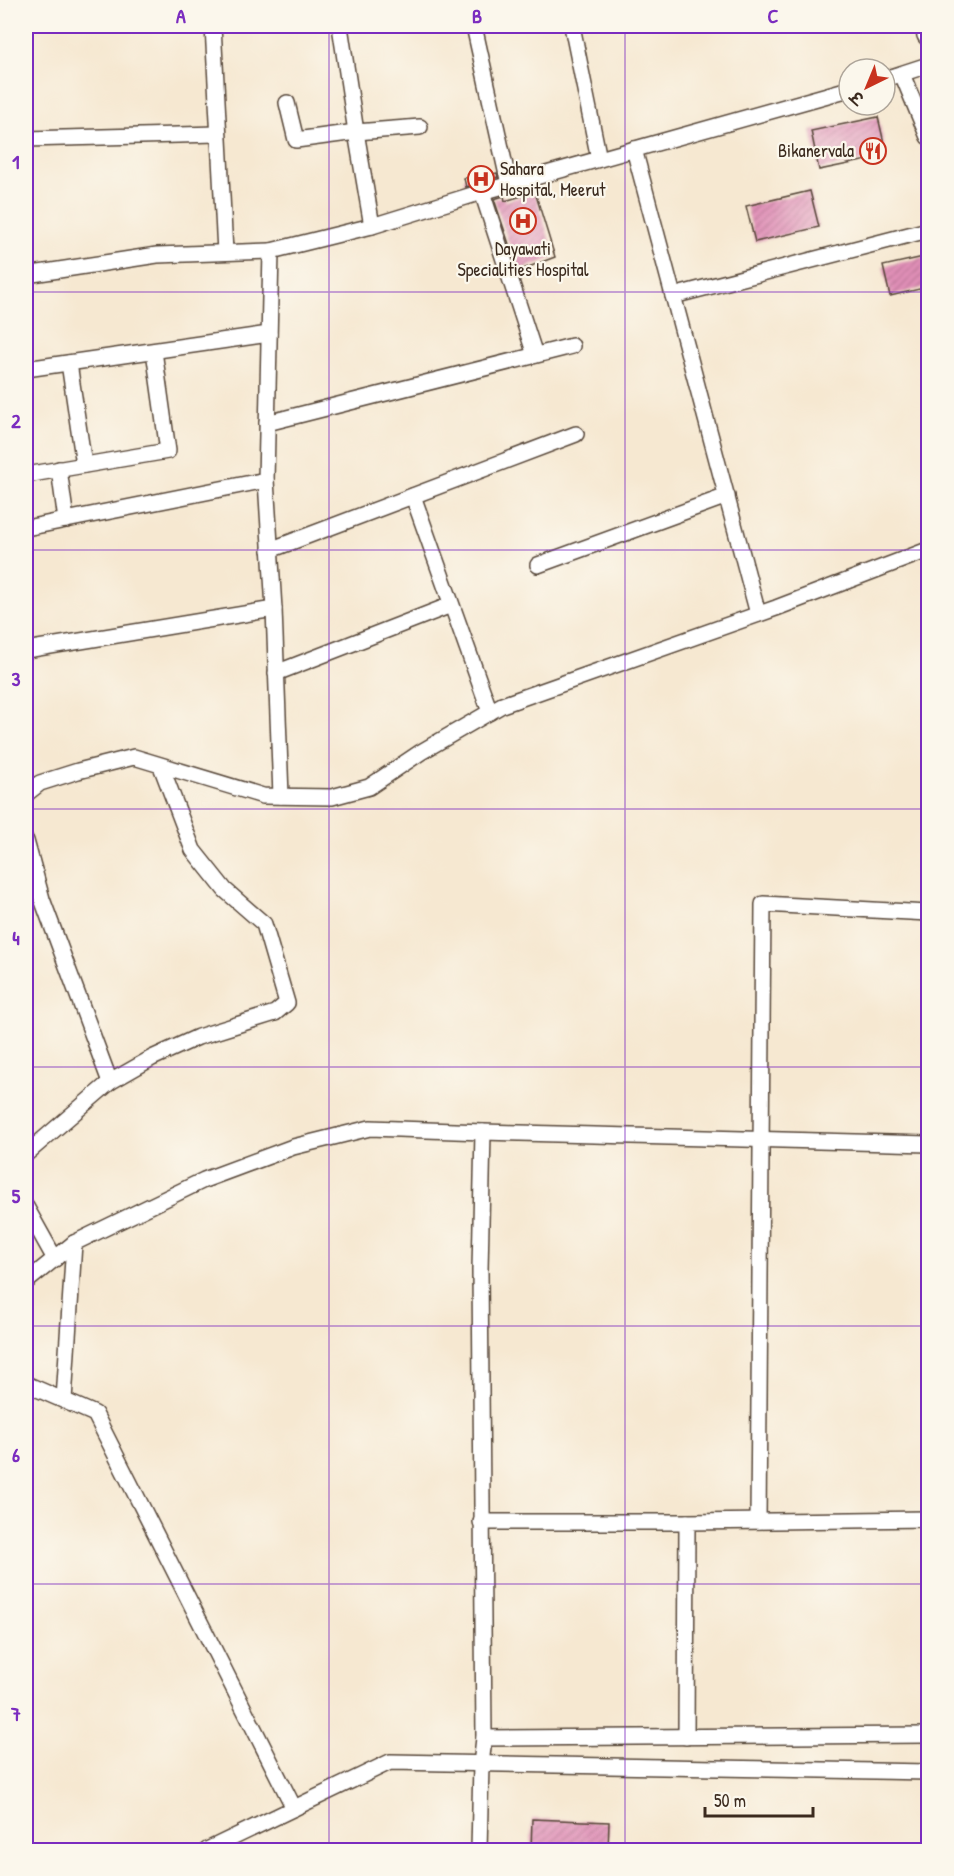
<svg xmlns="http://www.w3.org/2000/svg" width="954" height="1876" font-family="'Patrick Hand','Playpen Sans Deva',sans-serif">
<defs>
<pattern id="building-hatch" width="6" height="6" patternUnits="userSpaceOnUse" patternTransform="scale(1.5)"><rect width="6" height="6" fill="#e08fb7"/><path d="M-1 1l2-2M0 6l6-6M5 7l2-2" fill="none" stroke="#b77594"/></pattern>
</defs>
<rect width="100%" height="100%" fill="#fbf7ec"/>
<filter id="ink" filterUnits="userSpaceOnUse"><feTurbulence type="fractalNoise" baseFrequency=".0167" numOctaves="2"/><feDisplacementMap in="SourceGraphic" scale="12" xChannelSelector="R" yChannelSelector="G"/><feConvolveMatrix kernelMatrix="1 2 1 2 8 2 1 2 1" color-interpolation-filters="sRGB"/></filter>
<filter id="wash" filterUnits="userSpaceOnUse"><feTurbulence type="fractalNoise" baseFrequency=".008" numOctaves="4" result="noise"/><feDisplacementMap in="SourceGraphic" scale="24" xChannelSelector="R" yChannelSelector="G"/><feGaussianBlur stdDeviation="1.35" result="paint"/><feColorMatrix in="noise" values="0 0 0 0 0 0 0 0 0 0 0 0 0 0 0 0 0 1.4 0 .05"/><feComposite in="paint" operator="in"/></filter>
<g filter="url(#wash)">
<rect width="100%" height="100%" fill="#f6e8d1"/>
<g id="blocks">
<g fill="url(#building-hatch)">
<polygon points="878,117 887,156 819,170 811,131"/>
<polygon points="497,173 498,177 466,187 464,178"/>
<polygon points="810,191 819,227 755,242 746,206"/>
<polygon points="535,192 555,257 518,271 494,199 504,196 505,201"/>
<polygon points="928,256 928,287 890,296 883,266"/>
<polygon points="532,1819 609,1822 608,1851 531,1851"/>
</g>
</g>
</g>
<g filter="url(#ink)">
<use href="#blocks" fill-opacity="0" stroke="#574639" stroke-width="1.5"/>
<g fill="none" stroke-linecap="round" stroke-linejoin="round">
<defs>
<g id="minor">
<polyline points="213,26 225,252"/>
<polyline points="340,26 356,132 420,127"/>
<polyline points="474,26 509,184"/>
<polyline points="572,26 599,159"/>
<polyline points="902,74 928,137"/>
<polyline points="885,79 928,65"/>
<polyline points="287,103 296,140 356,132 372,226"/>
<polyline points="26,139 217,134"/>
<polyline points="634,149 758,614"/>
<polyline points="482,192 535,355"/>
<polyline points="26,275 157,255 271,251"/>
<polyline points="673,296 928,230"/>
<polyline points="69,363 84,465"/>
<polyline points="26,369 269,334"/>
<polyline points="267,423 572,346"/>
<polyline points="59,469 66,520"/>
<polyline points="26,475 168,451 154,351"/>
<polyline points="413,496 490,712"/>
<polyline points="26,528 266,480"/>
<polyline points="270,550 576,434"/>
<polyline points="538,565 727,496"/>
<polyline points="26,650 274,609"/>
<polyline points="276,673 451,605"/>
<polyline points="26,794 40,783 78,771 134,757 263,796 332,797 369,787 421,752 502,705 776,608 928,550"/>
<polyline points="281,796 274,609 266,480 271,251 372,226 482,192 849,89"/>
<polyline points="26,841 42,899 110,1082"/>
<polyline points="483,1132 928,1144"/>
<polyline points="26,1154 110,1082 152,1058 198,1037 275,1013 287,1003 264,924 225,890 193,850 161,766"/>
<polyline points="26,1207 55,1259"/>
<polyline points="26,1282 74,1243 204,1180 293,1147 370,1128 483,1132 480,1270 484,1738"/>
<polyline points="26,1384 95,1414 294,1808"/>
<polyline points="64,1400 74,1243"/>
<polyline points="758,1521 763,904 928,913"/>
<polyline points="481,1522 687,1522"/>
<polyline points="686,1737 687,1522 928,1519"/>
<polyline points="207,1850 390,1762 928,1772"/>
<polyline points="479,1850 481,1765 484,1738 928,1735"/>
</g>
<polyline id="highway" points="925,26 928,35"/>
</defs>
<use href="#minor" stroke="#574639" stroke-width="18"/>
<use href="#highway" stroke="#574639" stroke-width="24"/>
<use href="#minor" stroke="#fff" stroke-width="15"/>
<use href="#highway" stroke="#fff" stroke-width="21"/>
</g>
</g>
<path fill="none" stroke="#7b2cbf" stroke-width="1.5" stroke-opacity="0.55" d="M329,26V1850M625,26V1850M26,292H928M26,550H928M26,809H928M26,1067H928M26,1326H928M26,1584H928"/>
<defs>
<symbol id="restaurant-ring" viewBox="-11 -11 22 22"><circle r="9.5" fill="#fbf7ec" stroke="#c8321e" stroke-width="1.5"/><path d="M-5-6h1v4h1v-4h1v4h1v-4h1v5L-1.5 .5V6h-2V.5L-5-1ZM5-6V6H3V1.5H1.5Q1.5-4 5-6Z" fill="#c8321e"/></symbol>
<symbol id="hospital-ring" viewBox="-11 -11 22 22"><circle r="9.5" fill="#fbf7ec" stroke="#c8321e" stroke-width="1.5"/><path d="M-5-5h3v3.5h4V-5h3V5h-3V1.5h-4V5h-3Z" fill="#c8321e"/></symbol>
</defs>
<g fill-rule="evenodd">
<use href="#restaurant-ring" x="858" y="136" width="30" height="30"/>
<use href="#hospital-ring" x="466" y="164" width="30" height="30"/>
<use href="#hospital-ring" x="508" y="206" width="30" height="30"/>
</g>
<g text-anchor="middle" stroke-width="4.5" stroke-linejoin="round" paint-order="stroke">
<g font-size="18" fill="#3b2a1e" stroke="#fbf7ec" text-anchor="end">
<text x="854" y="157">Bikanervala</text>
<text x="500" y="175" text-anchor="start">Sahara<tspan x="500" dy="21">Hospital, Meerut</tspan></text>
<text x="523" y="255" text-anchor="middle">Dayawati<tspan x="523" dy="21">Specialities Hospital</tspan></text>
</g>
</g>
<rect width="954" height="1876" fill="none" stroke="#fbf7ec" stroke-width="66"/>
<g transform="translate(867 87) rotate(223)"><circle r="28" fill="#fbf7ec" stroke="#aea59a" stroke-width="1.5"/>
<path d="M0-4.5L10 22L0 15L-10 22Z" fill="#c8321e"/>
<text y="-9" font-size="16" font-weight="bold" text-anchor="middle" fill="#3b2a1e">उ</text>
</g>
<path d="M705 1807v9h108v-9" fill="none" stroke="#3b2a1e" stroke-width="3"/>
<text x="714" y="1807" font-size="18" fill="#3b2a1e" stroke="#fbf7ec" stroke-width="4.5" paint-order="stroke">50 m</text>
<rect x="33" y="33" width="888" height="1810" fill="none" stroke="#7b2cbf" stroke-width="2"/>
<g font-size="20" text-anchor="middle" font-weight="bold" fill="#7b2cbf">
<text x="181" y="23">A</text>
<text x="477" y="23">B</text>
<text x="773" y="23">C</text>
<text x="16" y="169">1</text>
<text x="16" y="428">2</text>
<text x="16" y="686">3</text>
<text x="16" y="945">4</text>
<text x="16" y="1203">5</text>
<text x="16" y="1462">6</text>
<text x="16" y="1721">7</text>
</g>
</svg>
